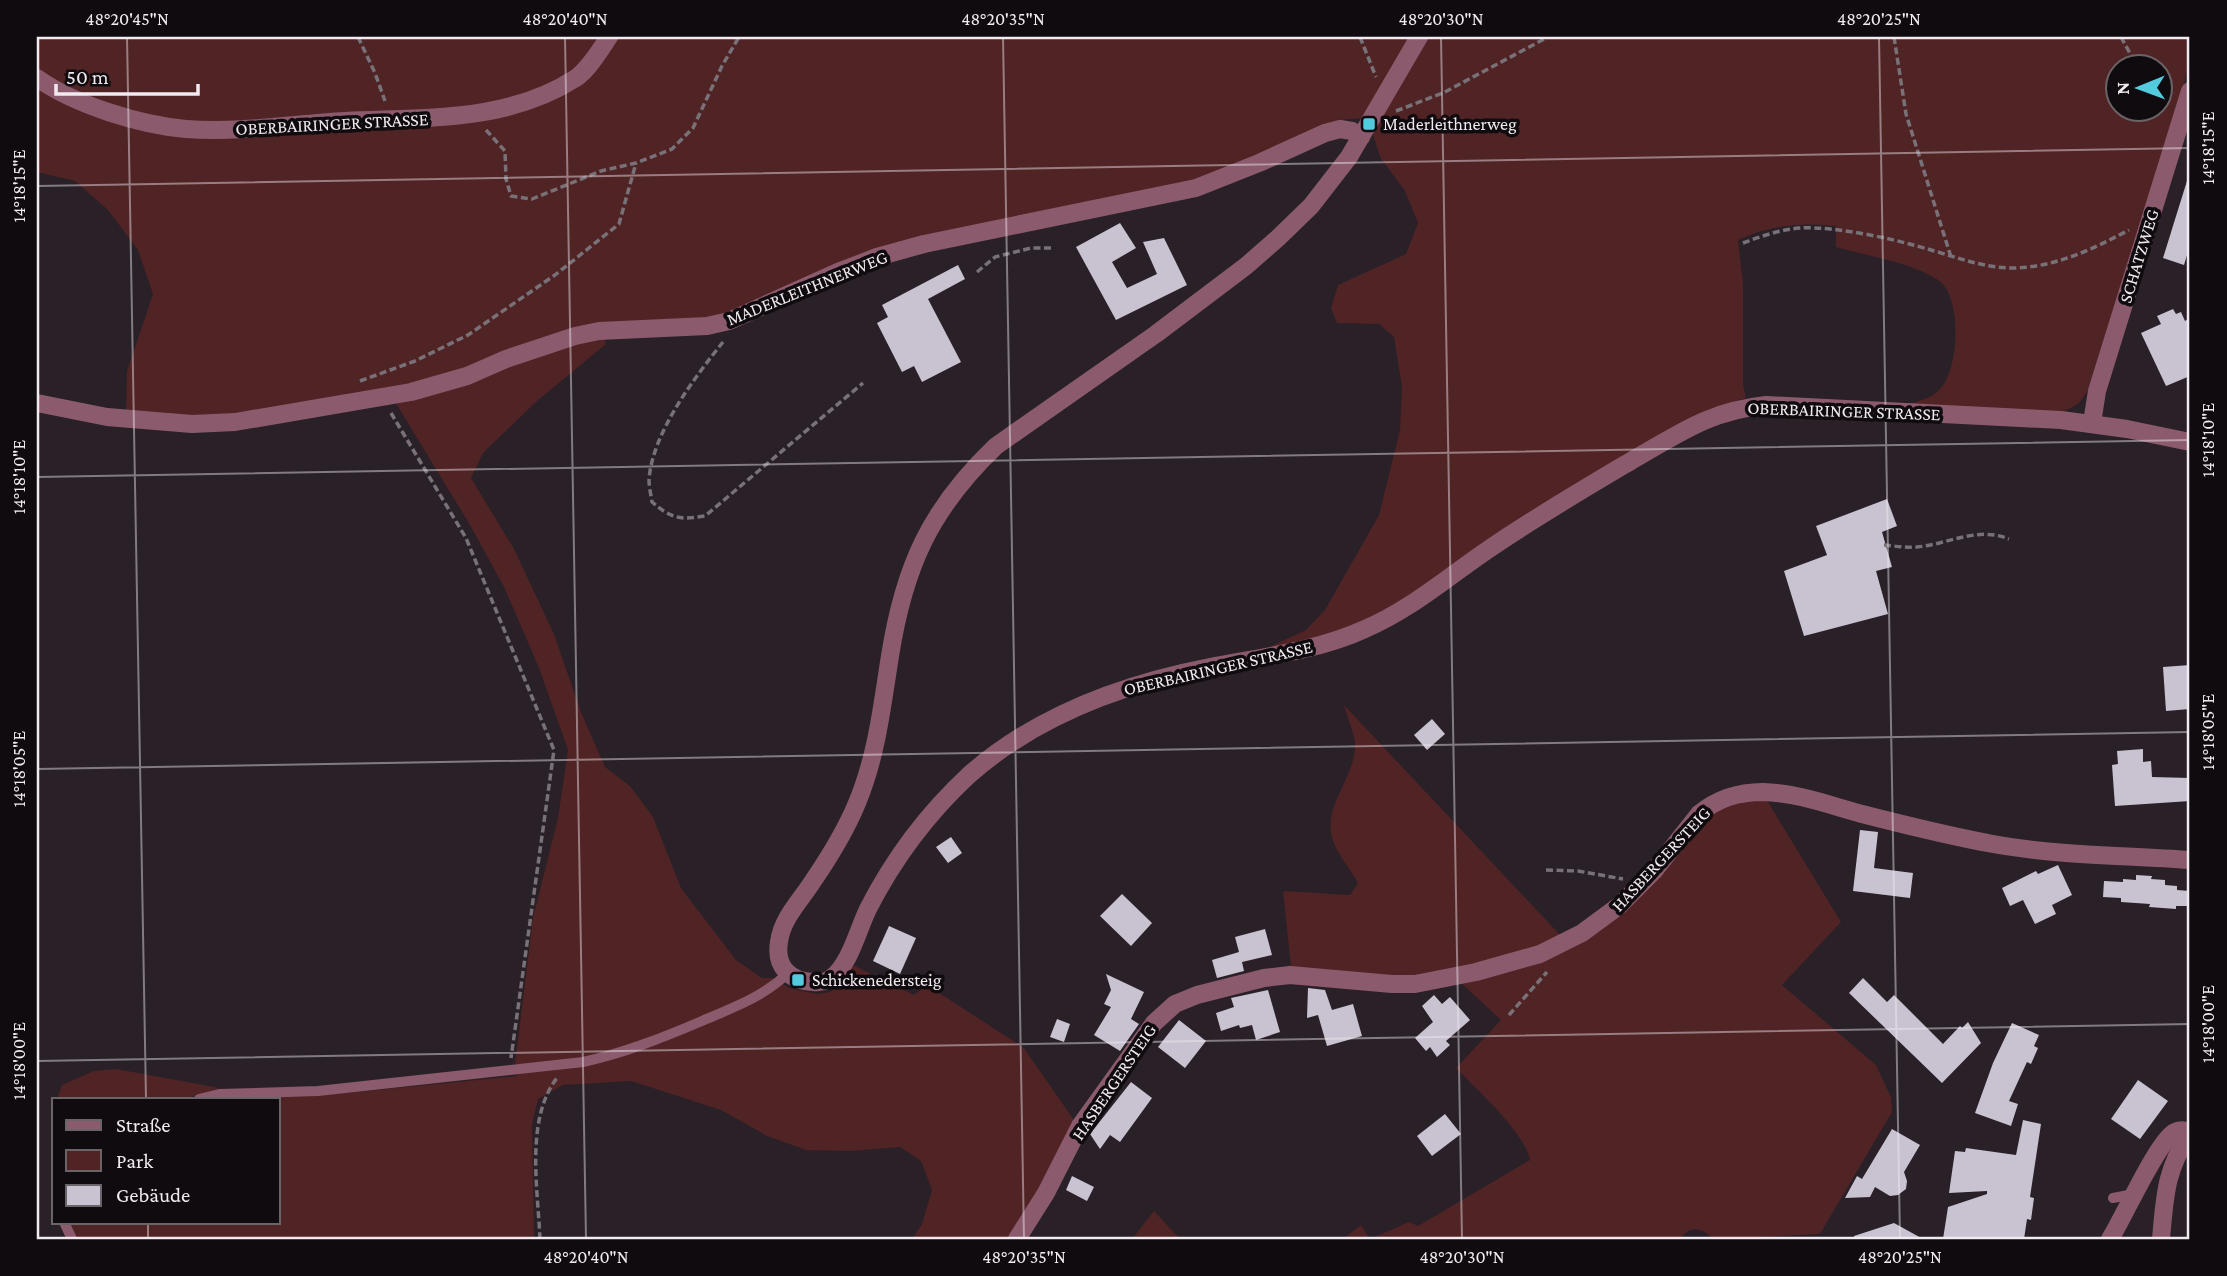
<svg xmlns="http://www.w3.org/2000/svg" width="2227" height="1276" font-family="'Crimson Pro',serif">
<rect width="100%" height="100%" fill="#292028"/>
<g fill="#502325" fill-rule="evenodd">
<path d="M37,37H2187L2188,62L2184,85L2087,392L2079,403L2067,410L2048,413L1906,405C1918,401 1931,399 1940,389C1959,370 1963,297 1938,280C1908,261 1869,257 1836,247V226C1800,222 1771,225 1738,240L1743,284V385L1746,398L1711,409L1687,421L1385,613L1317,639L1265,649L1306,630L1325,610L1379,515L1400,430L1402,387L1394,337L1379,324L1337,323L1331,308L1338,285L1406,254L1418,223L1405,191L1380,157L1372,131L1363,118L1339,120L1195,183L955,232L743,309L706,320L601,327L606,344L537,401L483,453L471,478L514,549L554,634L581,712L605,767L630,786L653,817L681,888L736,960L762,978H775L789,988L817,994L830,992L840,984L853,965L914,995L927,985L1024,1048L1076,1123L1010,1239H912L922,1224L932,1190L921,1161L900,1147L851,1151L806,1150L767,1136L721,1110L631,1081L563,1085L538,1099L532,1124L534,1239H77L70,1222H278V1099H220L346,1093L517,1076L515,1064L533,918L558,818L568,750L539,668L504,587L470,525L389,392L205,418L126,413L127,371L153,294L138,250L108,210L75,181L37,172ZM2118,66H2160V108H2118Z"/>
<path d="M1344,705L1563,938L1548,946L1404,980L1291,967L1283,891L1350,895L1358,883C1351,870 1341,859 1335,846C1318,810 1354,781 1355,747C1356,735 1347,718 1344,705Z"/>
<path d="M1765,797L1841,922L1782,985L1876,1065L1891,1097L1892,1112L1820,1234L1714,1239C1702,1228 1690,1224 1680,1239H1343L1361,1225L1370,1239L1409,1222L1418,1226L1530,1160C1526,1134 1475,1088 1456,1068L1501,1020L1461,983L1557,953L1722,804Z"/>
<polygon points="116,1069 220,1088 184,1099 57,1099 62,1085 94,1071"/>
<polygon points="1154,1211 1180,1239 1132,1239"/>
</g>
<g fill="#c9c3d1">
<polygon points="2187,181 2190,182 2190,245 2184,265 2163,258"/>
<polygon points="1120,223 1136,248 1112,262 1127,288 1157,274 1143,242 1164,238 1187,285 1116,320 1076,247"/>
<polygon points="958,265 965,279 928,299 961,362 922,382 914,366 902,372 877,323 888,317 882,305"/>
<polygon points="2173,309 2176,314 2181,312 2185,321 2190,318 2190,376 2166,386 2141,333 2161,324 2157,316"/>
<polygon points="1887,499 1897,526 1882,532 1892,567 1876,571 1888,614 1804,636 1784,571 1827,555 1816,526"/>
<polygon points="2190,665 2190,709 2166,711 2163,667"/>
<polygon points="1432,719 1445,734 1427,750 1414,735"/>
<polygon points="2143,749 2143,762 2151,761 2152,777 2190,778 2190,801 2115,806 2112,765 2118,764 2117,751"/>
<polygon points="1860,830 1878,832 1874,868 1913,873 1910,898 1853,891"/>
<polygon points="951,837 962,853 948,863 936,847"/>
<polygon points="2058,865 2072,895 2052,905 2056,914 2035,924 2023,900 2010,906 2002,888 2036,871 2038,874"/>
<polygon points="2136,875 2152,876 2151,879 2165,880 2165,885 2177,886 2177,890 2190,891 2190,906 2176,906 2176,909 2149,907 2150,904 2121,902 2121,898 2103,897 2104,881 2123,882 2123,879 2136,880"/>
<polygon points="1122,894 1152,923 1131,946 1100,916"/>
<polygon points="889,926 916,938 900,974 873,961"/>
<polygon points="1265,929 1272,955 1242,962 1244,971 1217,978 1212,960 1239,952 1235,937"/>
<polygon points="1106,974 1144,992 1131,1019 1139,1024 1120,1051 1094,1035 1111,1007 1104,1004 1111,990"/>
<polygon points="1863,978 1887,1002 1894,995 1943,1044 1960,1026 1962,1028 1968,1022 1981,1043 1942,1083 1849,993"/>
<polygon points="1308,988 1325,990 1332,1010 1353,1004 1362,1036 1327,1046 1318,1015 1307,1018"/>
<polygon points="1268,990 1280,1032 1256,1040 1252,1025 1240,1028 1239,1025 1221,1031 1216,1013 1234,1007 1231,998"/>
<polygon points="1434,995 1442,1004 1450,997 1470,1020 1446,1041 1450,1045 1437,1057 1430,1047 1426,1051 1415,1038 1433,1022 1422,1006"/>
<polygon points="1057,1019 1070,1024 1064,1042 1050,1037"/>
<polygon points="1179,1020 1206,1041 1185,1068 1158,1047"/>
<polygon points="2012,1023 2039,1035 2034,1046 2038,1048 2031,1064 2027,1062 2009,1101 2018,1104 2011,1126 1975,1113 1993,1063"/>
<polygon points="2138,1080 2168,1101 2140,1139 2111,1119"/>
<polygon points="1131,1082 1152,1098 1120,1142 1110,1135 1100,1149 1090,1134"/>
<polygon points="1445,1114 1461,1134 1432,1156 1417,1136"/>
<polygon points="2023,1120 2041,1124 2030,1197 2034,1198 2031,1220 2027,1219 2024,1239 1943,1239 1948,1207 1987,1194 1987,1191 1949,1193 1955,1151 1965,1152 1966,1148 2016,1155"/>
<polygon points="1892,1129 1920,1145 1904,1172 1907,1181 1906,1189 1898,1195 1890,1196 1875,1187 1870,1197 1845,1198 1857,1176 1862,1179"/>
<polygon points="1072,1176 1094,1187 1087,1201 1066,1190"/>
<polygon points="1894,1223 1923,1239 1854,1239 1854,1236"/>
</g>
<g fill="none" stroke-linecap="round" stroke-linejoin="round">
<g stroke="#797178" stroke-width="3.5" stroke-dasharray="7 3.5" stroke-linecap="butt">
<polyline points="358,37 375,73 385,101"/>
<polyline points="1360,37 1376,77"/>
<polyline points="1894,37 1906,114 1951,257"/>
<polyline points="2121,37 2137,66"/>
<polyline points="2160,95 2169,103"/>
<polyline points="1396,111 1443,93 1548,37"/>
<polyline points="486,130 505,151 506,179 511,196 532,199 601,171 636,163 672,149 693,128 722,66 739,37"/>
<path d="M1743,243C1761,236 1780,230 1799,228C1836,226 1895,239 1931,250C1959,258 1984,268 2014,268C2056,267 2093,249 2129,230"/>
<polyline points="977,272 995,257 1031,248 1052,248"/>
<path d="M723,342C695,377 652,433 649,480C649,487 651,495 652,502C672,519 680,520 705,516L863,383"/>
<polyline points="360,381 415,361 468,335 555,275 619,224 636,163"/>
<polyline points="391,413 466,538 554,750 511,1058"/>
<path d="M1884,545C1895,546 1906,548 1917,547C1949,544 1977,526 2009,539"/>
<polyline points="1546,870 1578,871 1623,879"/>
<polyline points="1509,1015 1547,972"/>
<path d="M540,1239C538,1190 525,1119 557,1078"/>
</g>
<g stroke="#8b5b6d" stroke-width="10">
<path d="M199,1099L219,1094L318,1091L583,1062C624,1053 662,1038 702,1021C732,1008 763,997 787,974"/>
<polyline points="2113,1198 2134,1194"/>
<polyline points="64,1222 72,1239"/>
</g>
<g stroke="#8b5b6d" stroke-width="18">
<polyline points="37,403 107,417 192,424 235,422 411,392 467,376 506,359 575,336 599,331 707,326 729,321 838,272 877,257 924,244 1196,188 1259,163 1325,133 1340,129 1352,131 1361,137"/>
<polyline points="2092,423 2097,391 2190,91"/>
<path d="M1017,1239L1046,1193L1080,1126L1154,1023L1175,1004L1197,995L1264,978L1290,975L1392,984H1415L1476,972L1540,954L1582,933L1620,905L1654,871L1699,814C1718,798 1738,792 1763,792C1798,793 1829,805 1862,814C1905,825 1949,836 1993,844C2058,856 2125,855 2190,860"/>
<path d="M2110,1239C2123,1219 2158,1140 2175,1132C2180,1129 2185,1130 2190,1133"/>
<path d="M2161,1239C2165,1196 2165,1171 2190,1133"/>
</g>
<g stroke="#8b5b6d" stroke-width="18">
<path d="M1419,37L1349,157L1311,206L1278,238L1246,266L1156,334L996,446C930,509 904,567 890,656C882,706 877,755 857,803C846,830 830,856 813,881C801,900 782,918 779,942C775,966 789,981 813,982C823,983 830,981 837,973C852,956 858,930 868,909C894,858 927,814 969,775C1037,715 1122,684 1210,667C1262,657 1317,651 1365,629C1412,609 1450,575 1492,547C1539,515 1587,487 1636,458C1683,431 1711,411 1766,405L2061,420L2127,429L2190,442"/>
<path d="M37,78C75,105 140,125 186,129C239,133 292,124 345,121C424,117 506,123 576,78C589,69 600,50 609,37"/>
</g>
</g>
<path fill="none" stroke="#f1eaf0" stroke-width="2" stroke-opacity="0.45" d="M127,37L146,1099M565,37L586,1239M1003,37L1024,1239M1441,37L1462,1239M1879,37L1900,1239M37,186L2190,148M37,477L2190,440M37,769L2190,732M37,1061L2190,1024M148,1222V1239"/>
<g fill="#54cadd" stroke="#0f0b0e" stroke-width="2.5">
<rect x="1362" y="117" width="14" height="14" rx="3.5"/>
<rect x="791" y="973" width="14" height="14" rx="3.5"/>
</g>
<g text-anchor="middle" stroke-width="7" stroke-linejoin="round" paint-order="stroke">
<g font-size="18" fill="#f1eaf0" stroke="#0f0b0e">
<text transform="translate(332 124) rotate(-3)" y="6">OBERBAIRINGER STRASSE</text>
<text transform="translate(2139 256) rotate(-73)" y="6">SCHATZWEG</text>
<text transform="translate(807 288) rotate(-22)" y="6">MADERLEITHNERWEG</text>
<text transform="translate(1844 411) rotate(2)" y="6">OBERBAIRINGER STRASSE</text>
<text transform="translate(1218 668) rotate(-13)" y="6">OBERBAIRINGER STRASSE</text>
<text transform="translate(1661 859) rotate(-47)" y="6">HASBERGERSTEIG</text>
<text transform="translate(1114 1082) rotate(-56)" y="6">HASBERGERSTEIG</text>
</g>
<g font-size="18" fill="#f1eaf0" stroke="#0f0b0e" text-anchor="start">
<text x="1383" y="130">Maderleithnerweg</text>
<text x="812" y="986">Schickenedersteig</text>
</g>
</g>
<rect width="2227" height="1276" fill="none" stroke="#0f0b0e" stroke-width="77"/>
<rect x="52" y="1098" width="228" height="126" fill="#0f0b0e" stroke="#696468" stroke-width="2"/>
<rect x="66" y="1120" width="35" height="10" fill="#8b5b6d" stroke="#696468" stroke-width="2"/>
<text x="116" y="1132" font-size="21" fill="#f1eaf0">Straße</text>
<rect x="66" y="1150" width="35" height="21" fill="#502325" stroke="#696468" stroke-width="2"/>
<text x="116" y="1168" font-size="21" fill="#f1eaf0">Park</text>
<rect x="66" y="1185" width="35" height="21" fill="#c9c3d1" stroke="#696468" stroke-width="2"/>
<text x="116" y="1202" font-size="21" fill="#f1eaf0">Gebäude</text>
<g transform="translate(2139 88) rotate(269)"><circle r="33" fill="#0f0b0e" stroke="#696468" stroke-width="2"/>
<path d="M0-5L12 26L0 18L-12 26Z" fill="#54cadd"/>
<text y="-10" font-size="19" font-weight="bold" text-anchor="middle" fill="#f1eaf0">N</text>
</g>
<path d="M56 84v10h142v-10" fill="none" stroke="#f1eaf0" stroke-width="3.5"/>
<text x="66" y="84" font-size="21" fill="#f1eaf0" stroke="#0f0b0e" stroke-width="5" paint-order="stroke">50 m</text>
<rect x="38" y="38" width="2150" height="1200" fill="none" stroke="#f1eaf0" stroke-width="2.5"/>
<g font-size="18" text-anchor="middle" fill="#f1eaf0">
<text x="127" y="25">48°20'45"N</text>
<text x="565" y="25">48°20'40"N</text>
<text x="1003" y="25">48°20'35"N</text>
<text x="1441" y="25">48°20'30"N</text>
<text x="1879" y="25">48°20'25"N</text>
<text transform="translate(2208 148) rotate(-90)" y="6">14°18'15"E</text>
<text transform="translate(19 186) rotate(-90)" y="6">14°18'15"E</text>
<text transform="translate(2208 440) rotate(-90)" y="6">14°18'10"E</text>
<text transform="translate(19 477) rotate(-90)" y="6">14°18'10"E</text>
<text transform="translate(2208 732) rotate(-90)" y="6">14°18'05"E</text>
<text transform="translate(19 769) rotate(-90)" y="6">14°18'05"E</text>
<text transform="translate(2208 1024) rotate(-90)" y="6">14°18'00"E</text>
<text transform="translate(19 1061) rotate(-90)" y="6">14°18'00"E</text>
<text x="586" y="1263">48°20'40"N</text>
<text x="1024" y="1263">48°20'35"N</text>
<text x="1462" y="1263">48°20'30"N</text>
<text x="1900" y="1263">48°20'25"N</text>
</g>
</svg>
